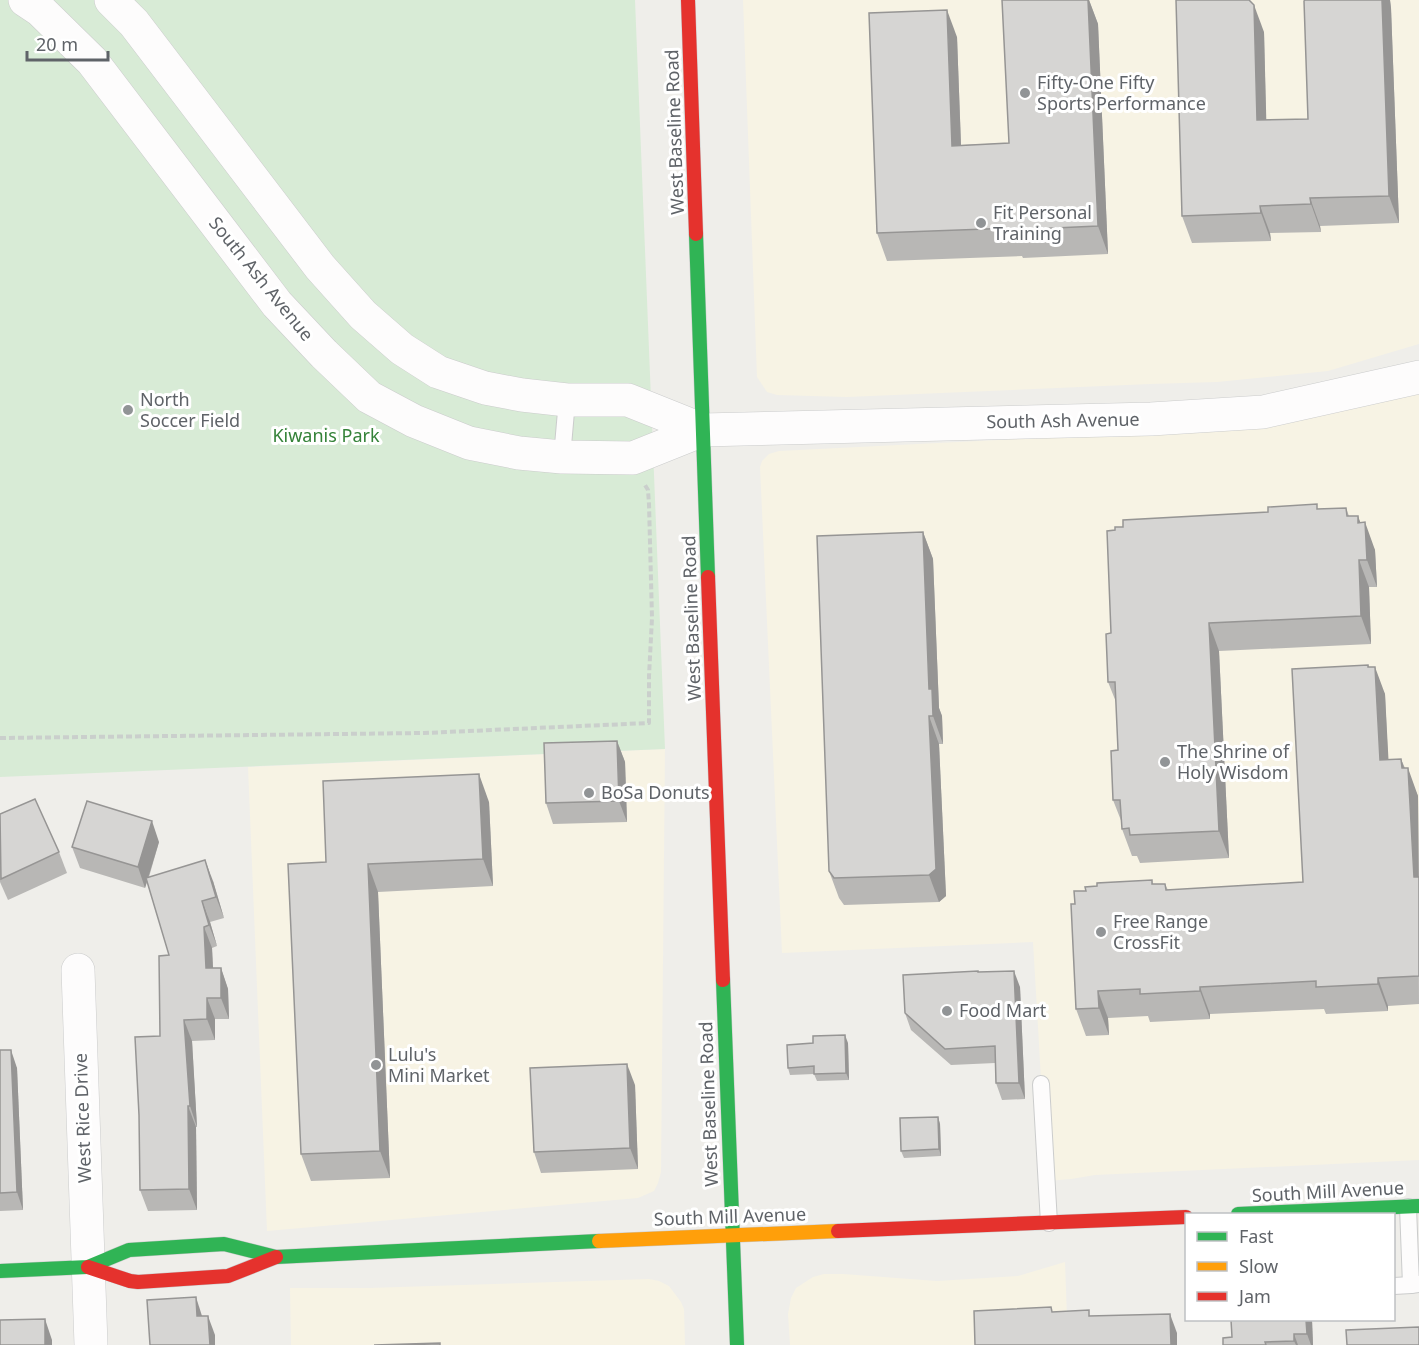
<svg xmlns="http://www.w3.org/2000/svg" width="1419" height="1345" font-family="'Noto Sans',sans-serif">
<rect width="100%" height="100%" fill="#efeeea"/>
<g fill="#f7f3e4">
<polygon points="743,0 1419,0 1419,344 1328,371 1217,382 1150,384 847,397 777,395 767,392 757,377"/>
<polygon points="1419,389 1419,1160 1095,1175 1071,1179 1047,1181 1033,942 782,953 760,467 762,461 769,454 779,451 1274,426"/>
<polygon points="665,749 661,1172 658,1183 654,1191 638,1198 267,1231 248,767"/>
<polygon points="1065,1262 1068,1345 790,1345 788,1314 791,1298 796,1288 813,1277 824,1274 843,1274 937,1281 1018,1276"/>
<polygon points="649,1279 659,1281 669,1286 681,1302 684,1309 685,1345 291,1345 290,1288 369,1288"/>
</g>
<polygon fill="#d8ebd6" points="0,0 635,0 665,749 0,777"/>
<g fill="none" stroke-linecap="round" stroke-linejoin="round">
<defs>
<g id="lane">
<polyline points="562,457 567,400"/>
<polyline points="1041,1084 1049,1223"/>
<polyline points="1408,1207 1411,1285 1419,1284"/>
<polyline points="1394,1286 1411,1285"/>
</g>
<g id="street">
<polyline points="25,0 40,10 92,61 277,304 324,354 369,397 414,421 469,443 519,453 562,457 633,458 703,430 1151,419 1263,412 1419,377"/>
<polyline points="111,0 134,23 320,267 363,315 402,349 438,372 485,388 522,395 567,400 628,400 703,430"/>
<polyline points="78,970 91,1345"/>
</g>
<g id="fast">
<polyline points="696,234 708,577"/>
<polyline points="723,980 737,1345"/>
<polyline points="1238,1214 1419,1206"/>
<polyline points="0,1271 88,1267 129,1250 224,1244 276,1257 599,1241"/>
</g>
<polyline id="slow" points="599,1241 838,1231"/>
<g id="jam">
<polyline points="688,0 696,234"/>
<polyline points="708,577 723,980"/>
<polyline points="838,1231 1186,1217"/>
<polyline points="88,1267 130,1281 138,1282 228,1276 276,1257"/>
</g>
</defs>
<use href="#lane" stroke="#cbcccc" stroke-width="18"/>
<use href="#street" stroke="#cbcccc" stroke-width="34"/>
<use href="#fast" stroke="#cacacb" stroke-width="15"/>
<use href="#slow" stroke="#cacacb" stroke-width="15"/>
<use href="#jam" stroke="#cacacb" stroke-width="15"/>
<polyline stroke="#cacfcc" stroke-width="4" stroke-dasharray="6 3" stroke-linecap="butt" points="0,738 424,733 649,723 649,676 652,618 649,504 648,490 645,485"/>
<use href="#lane" stroke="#fdfcfc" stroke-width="16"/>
<use href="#street" stroke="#fdfcfc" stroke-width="33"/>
<use href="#fast" stroke="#30b455" stroke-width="14"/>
<use href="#slow" stroke="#ff9f0a" stroke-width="14"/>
<use href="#jam" stroke="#e5322d" stroke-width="14"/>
</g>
<g fill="#b8b7b5">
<polygon points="1002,0 1089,0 1098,24 1108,254 1023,258 1022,256 887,261 877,233 957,37 961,145 1009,143"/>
<polygon points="1305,0 1390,0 1391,8 1399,223 1320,226 1321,232 1270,233 1271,241 1192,243 1182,216 1264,32 1266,120 1308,119"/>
<polygon points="1346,508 1349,516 1358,516 1360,523 1375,550 1377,587 1369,587 1371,644 1219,651 1229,858 1140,863 1137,856 1132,856 1122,829 1122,823 1113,800 1118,750 1116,702 1108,682 1111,633 1115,530 1319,509"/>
<polygon points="923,532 933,559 939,708 942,716 943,744 939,744 946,896 939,902 844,905 839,898 829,871"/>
<polygon points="1368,665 1385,694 1388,760 1401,759 1405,768 1418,796 1419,1004 1388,1006 1388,1011 1326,1014 1324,1009 1210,1014 1210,1019 1150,1022 1148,1016 1108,1018 1109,1035 1086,1036 1076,1009 1075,904 1086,891 1097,886 1152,880 1153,884 1165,884 1168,890 1303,882"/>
<polygon points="617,741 625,762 627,822 553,824 546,803"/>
<polygon points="489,802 493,886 378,892 390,1178 311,1181 301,1154 326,862"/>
<polygon points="0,814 59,852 67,873 8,900 0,882"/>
<polygon points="159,842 149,877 213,881 224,918 210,922 217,946 212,948 213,968 221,968 228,989 229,1019 215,1019 215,1040 192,1041 197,1127 196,1127 197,1210 148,1211 140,1190 160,1036 169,955 147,882 145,888 80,868 72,847"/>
<polygon points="978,972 1020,987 1025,1099 1002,1100 996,1083 995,1063 951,1065 911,1030 905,1013"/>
<polygon points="848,1043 849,1080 817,1081 814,1074 790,1075 788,1068"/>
<polygon points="0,1050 17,1068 23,1210 0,1211"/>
<polygon points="635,1085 638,1169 541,1173 534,1152"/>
<polygon points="938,1117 940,1124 941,1156 904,1158 901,1151"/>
<polygon points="1312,1320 1313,1345 1223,1345 1232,1337"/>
</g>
<g fill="#969594">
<polygon points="1088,0 1089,0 1098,24 1108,254 1098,226"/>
<polygon points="1382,0 1390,0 1391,8 1399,223 1389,196"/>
<polygon points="1254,5 1264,32 1267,147 1257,120"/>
<polygon points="947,10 957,37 962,173 952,146"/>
<polygon points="1310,198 1320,226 1321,232 1311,204"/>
<polygon points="1260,206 1270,233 1271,241 1261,213"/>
<polygon points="1358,516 1366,538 1365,522 1375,550 1377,587 1367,560 1358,523"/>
<polygon points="923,532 933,559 939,708 942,716 943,744 933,716 929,689"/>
<polygon points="1359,560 1369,587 1371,644 1361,616"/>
<polygon points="1209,623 1219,651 1229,858 1219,831"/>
<polygon points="1368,665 1376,689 1375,667 1385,694 1390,788 1380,760"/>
<polygon points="929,716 939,744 946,896 939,902 929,875"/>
<polygon points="617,741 625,762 627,822 619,801"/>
<polygon points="1401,759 1409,781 1408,768 1418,796 1419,890 1414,877"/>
<polygon points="479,774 489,802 493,886 483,859"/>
<polygon points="152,821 159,842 145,888 138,867"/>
<polygon points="205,860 213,881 224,918 216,897"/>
<polygon points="368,864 378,892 390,1178 380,1151"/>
<polygon points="202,901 210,922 217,946 209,925"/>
<polygon points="204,927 212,948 214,989 206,968"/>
<polygon points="221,968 228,989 229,1019 221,998"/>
<polygon points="1014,971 1020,987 1025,1099 1019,1083"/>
<polygon points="1378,978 1388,1006 1388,1011 1378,984"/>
<polygon points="1200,987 1210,1014 1210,1019 1200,991"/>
<polygon points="1098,991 1108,1018 1109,1035 1099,1008"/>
<polygon points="207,998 215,1019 215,1040 207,1019"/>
<polygon points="184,1020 192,1041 197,1127 190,1106"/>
<polygon points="845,1035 848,1043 849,1080 846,1073"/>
<polygon points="11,1050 17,1068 23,1210 17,1192"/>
<polygon points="627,1064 635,1085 638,1169 630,1148"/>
<polygon points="188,1106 196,1127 197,1210 189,1189"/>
<polygon points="938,1117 940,1124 941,1156 939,1149"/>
<polygon points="196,1297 202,1316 197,1316"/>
<polygon points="1170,1314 1177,1333 1177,1345 1171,1345"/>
<polygon points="208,1316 215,1335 215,1345 210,1345"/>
<polygon points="45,1319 52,1340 52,1345 45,1345"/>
<polygon points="1306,1320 1312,1320 1313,1345 1311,1345 1307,1334"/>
<polygon points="1294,1334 1298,1345 1296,1345 1294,1341"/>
</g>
<g fill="#d6d5d3" stroke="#969594" stroke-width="1.5">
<polygon points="1002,0 1088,0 1098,226 1013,230 1013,228 877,233 869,13 947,10 952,146 1009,143"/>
<polygon points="1176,0 1249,0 1254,5 1257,120 1308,119 1304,1 1305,0 1382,0 1389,196 1310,198 1311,204 1260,206 1261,213 1182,216"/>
<polygon points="1317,504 1317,509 1346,508 1347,516 1358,516 1358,523 1365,522 1367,560 1359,560 1361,616 1209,623 1219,831 1130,835 1129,828 1122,829 1120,800 1113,800 1111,751 1118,750 1115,682 1108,682 1106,634 1111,633 1107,531 1115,530 1115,527 1123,527 1123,520 1268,512 1268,507"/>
<polygon points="923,532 929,689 932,689 933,716 929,716 936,869 929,875 834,878 829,871 817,536"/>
<polygon points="1368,665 1368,667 1375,667 1380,760 1401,759 1402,768 1408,768 1414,877 1419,877 1419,976 1378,978 1378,984 1316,987 1316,981 1200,987 1200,991 1140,994 1140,989 1098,991 1099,1008 1076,1009 1071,904 1075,904 1074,891 1086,891 1085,887 1097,886 1097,883 1152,880 1152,884 1165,884 1166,890 1303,882 1292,669"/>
<polygon points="617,741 619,801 546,803 544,743"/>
<polygon points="479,774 483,859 368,864 380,1151 301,1154 288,864 326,862 323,781"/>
<polygon points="35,799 59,852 1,879 0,814"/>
<polygon points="87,801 152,821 138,867 72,847"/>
<polygon points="205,860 216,897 202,901 209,925 204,927 206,968 221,968 221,998 207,998 207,1019 184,1020 190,1106 188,1106 189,1189 140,1190 139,1115 135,1037 160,1036 159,956 169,955 146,878"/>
<polygon points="978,971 978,972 1014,971 1019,1083 996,1083 995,1046 945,1049 905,1013 903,975"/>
<polygon points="845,1035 846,1073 814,1074 814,1066 788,1068 787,1045 813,1043 813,1036"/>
<polygon points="0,1050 11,1050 17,1192 0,1193"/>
<polygon points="627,1064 630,1148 534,1152 530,1068"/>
<polygon points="938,1117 939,1149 901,1151 900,1118"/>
<polygon points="196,1297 197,1316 208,1316 210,1345 150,1345 147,1300"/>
<polygon points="1051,1307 1052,1312 1089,1310 1089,1316 1170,1314 1171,1345 975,1345 974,1311"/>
<polygon points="45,1319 45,1345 0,1345 0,1320"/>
<polygon points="1231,1320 1306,1320 1307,1334 1294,1334 1294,1341 1265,1342 1266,1345 1223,1345 1223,1338 1232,1337"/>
<polygon points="1419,1327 1419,1345 1347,1345 1346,1330"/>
<polygon points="440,1343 440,1345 374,1345"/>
</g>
<g fill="#919496" stroke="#fff" stroke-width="2">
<circle cx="1025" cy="93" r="6"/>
<circle cx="981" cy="223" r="6"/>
<circle cx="128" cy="410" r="6"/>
<circle cx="1165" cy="762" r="6"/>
<circle cx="589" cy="793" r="6"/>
<circle cx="1101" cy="932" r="6"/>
<circle cx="947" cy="1011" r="6"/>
<circle cx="376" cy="1065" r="6"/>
</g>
<g text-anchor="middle" stroke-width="6" stroke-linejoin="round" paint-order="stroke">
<g font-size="18" fill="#5f6368" stroke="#fff" text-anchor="start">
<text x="1037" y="89">Fifty-One Fifty<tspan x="1037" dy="21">Sports Performance</tspan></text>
<text x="993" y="219">Fit Personal<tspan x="993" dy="21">Training</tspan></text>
<text x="140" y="406">North<tspan x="140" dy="21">Soccer Field</tspan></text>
<text x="1177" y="758">The Shrine of<tspan x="1177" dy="21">Holy Wisdom</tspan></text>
<text x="601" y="799">BoSa Donuts</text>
<text x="1113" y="928">Free Range<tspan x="1113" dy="21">CrossFit</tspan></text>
<text x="959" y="1017">Food Mart</text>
<text x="388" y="1061">Lulu's<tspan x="388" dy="21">Mini Market</tspan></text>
</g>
<g font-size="18" fill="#5f6368" stroke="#fff">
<text transform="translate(675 132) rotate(-92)" y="6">West Baseline Road</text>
<text transform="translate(261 279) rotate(51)" y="6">South Ash Avenue</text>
<text transform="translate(1063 421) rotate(-1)" y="6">South Ash Avenue</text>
<text transform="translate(692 618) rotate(-92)" y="6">West Baseline Road</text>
<text transform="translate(709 1104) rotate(-92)" y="6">West Baseline Road</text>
<text transform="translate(83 1118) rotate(-92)" y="6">West Rice Drive</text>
<text transform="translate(1328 1192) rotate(-3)" y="6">South Mill Avenue</text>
<text transform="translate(730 1217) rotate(-2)" y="6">South Mill Avenue</text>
</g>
<g font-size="18" fill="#348238" stroke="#fff">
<text x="326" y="442">Kiwanis Park</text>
</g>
</g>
<rect x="1185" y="1213" width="210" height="108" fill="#ffffff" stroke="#bfc1c3" stroke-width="1.5"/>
<rect x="1197" y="1232" width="30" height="9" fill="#30b455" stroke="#bfc1c3" stroke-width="1.5"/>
<text x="1239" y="1243" font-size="18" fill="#5f6368">Fast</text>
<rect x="1197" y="1262" width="30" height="9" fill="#ff9f0a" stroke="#bfc1c3" stroke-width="1.5"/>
<text x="1239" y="1273" font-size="18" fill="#5f6368">Slow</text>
<rect x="1197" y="1292" width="30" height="9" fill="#e5322d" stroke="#bfc1c3" stroke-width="1.5"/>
<text x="1239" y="1303" font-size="18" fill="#5f6368">Jam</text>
<path d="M27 51v9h81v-9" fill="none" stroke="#5f6368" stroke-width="3"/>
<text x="36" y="51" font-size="18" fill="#5f6368" stroke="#ffffff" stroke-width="4.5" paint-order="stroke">20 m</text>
</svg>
